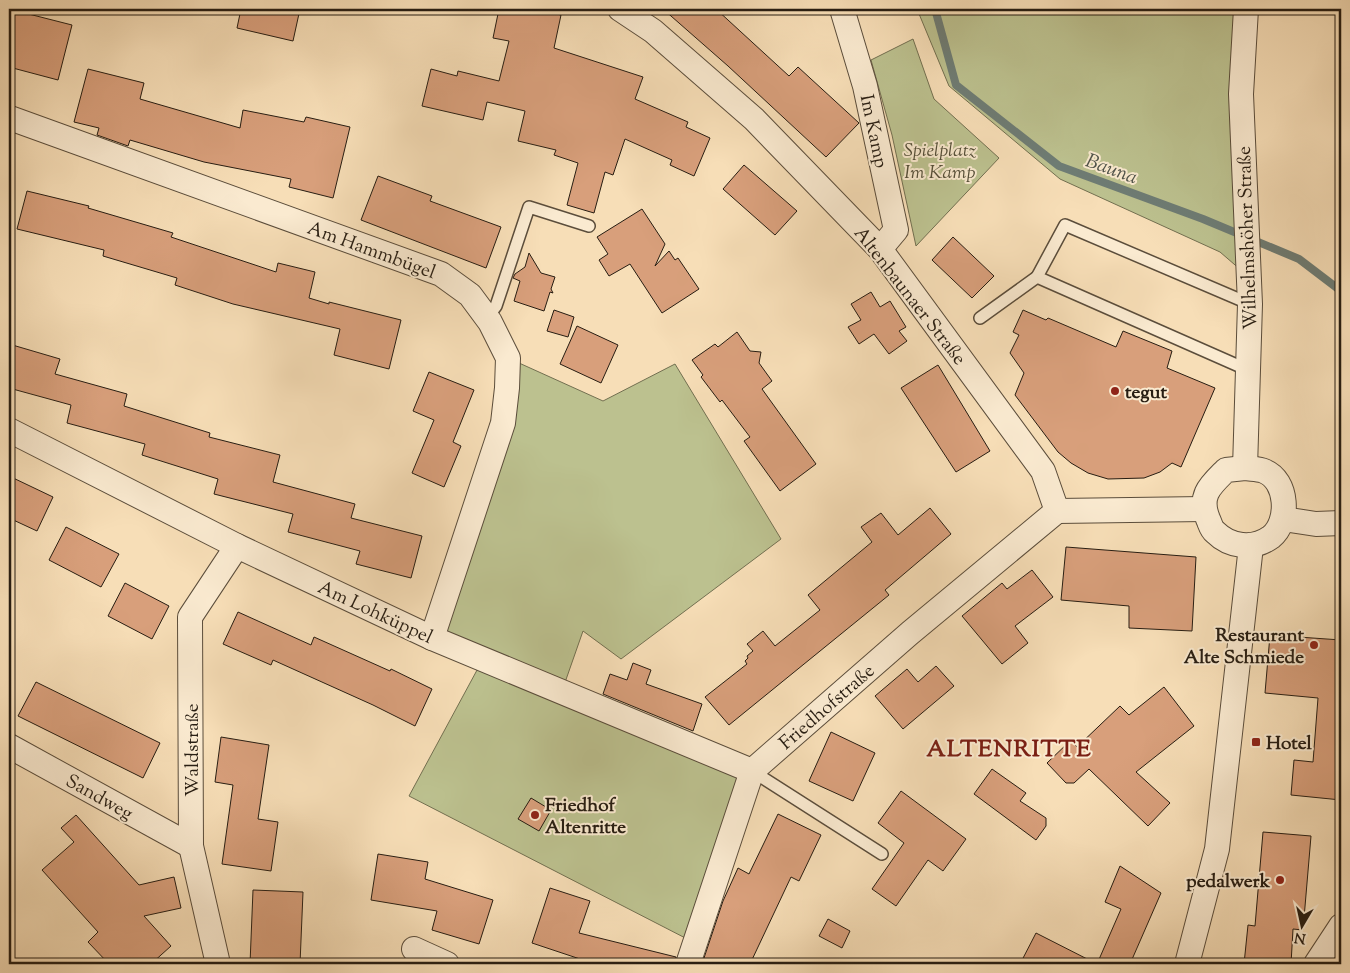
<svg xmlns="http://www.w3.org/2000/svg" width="1350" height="973" font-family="'Sorts Mill Goudy',serif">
<rect width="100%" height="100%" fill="#f7deb7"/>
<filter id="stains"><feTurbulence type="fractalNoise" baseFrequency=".004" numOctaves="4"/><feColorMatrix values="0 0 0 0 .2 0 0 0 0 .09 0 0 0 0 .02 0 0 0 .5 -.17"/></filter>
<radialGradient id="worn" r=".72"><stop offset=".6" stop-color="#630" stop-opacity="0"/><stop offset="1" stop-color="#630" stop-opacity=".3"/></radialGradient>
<g fill="#bcc18f" stroke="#726f50">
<polygon points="917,9 1246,9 1249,277 1220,252 1060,179 949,86"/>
<polygon points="913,39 934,99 999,158 916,246 892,135 871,60"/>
<polygon points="508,358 603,401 675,364 781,539 621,659 583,631 562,691 752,771 695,943 409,796 483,659 432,638"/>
</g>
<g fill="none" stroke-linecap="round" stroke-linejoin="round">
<polyline stroke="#6e7c74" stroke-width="8" points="935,9 956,85 1059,166 1203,219 1299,259 1341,291"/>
</g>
<g fill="#d89f7b" stroke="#271d12">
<polygon points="9,9 72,25 58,80 9,67"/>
<polygon points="241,9 300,9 293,41 237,28"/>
<polygon points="499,9 534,9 561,15 554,48 643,77 635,99 688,122 686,127 710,138 694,176 670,165 672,160 625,139 613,175 605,172 594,213 567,205 578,163 554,155 556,150 518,141 525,111 487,102 483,120 422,106 431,69 457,76 458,71 499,81 509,41 493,38"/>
<polygon points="663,9 716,9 789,76 798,67 859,123 826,157 728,66"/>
<polygon points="88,69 144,83 140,99 240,128 243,110 304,122 306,117 350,127 333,198 289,187 291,179 204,162 130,140 128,146 97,135 99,128 74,122"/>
<polygon points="744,165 797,211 775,235 723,189"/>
<polygon points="378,176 432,196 430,201 501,227 486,268 361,220"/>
<polygon points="27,191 89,206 88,208 173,233 171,237 276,272 278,263 315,272 309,298 329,304 329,302 401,320 389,369 334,355 340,329 233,304 175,285 177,278 103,256 104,250 17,229"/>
<polygon points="642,209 665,244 655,266 669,251 675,260 678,258 699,289 662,313 630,264 609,276 599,260 608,254 597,237"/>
<polygon points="953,237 994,276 972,298 932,260"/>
<polygon points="529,253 541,273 555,277 551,289 553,293 550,292 544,311 514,301 520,281 513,278 515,274 525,267"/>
<polygon points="871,292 880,307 890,301 906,327 899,331 907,341 889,354 874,334 859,344 848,327 861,320 851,304"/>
<polygon points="554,310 574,317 568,337 547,331"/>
<polygon points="1023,310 1046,320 1048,318 1116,347 1123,331 1172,351 1167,368 1215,388 1181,467 1172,463 1160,472 1144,478 1108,479 1088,473 1071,463 1058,452 1015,395 1024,373 1010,353 1019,335 1013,332"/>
<polygon points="577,326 618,345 601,383 560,364"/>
<polygon points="737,332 750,351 761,352 759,363 772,381 762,389 816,464 780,491 744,441 750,437 722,400 720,402 701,377 703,375 692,360 715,344 718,347"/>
<polygon points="9,344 60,359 55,374 127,394 124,406 210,433 209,437 280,455 273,482 355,504 351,518 422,536 411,578 356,564 360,551 288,532 293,514 214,494 218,479 142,455 145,444 67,423 71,405 9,388"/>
<polygon points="938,365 990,451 956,472 901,388"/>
<polygon points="429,372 474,390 453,442 461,446 444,487 412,473 434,420 413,411"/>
<polygon points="9,476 53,497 37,531 9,518"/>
<polygon points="930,508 951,534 885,590 889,595 729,725 705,697 747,664 745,661 748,658 747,656 753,651 747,644 763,631 775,646 820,610 808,595 872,542 861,527 881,513 898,535"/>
<polygon points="66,527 119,554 101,587 49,560"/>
<polygon points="1066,547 1196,557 1192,631 1129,628 1129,606 1061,600"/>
<polygon points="1032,570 1053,597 1015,626 1028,643 1002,664 962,616 1002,583 1007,589"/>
<polygon points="125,583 169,606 152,639 108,616"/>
<polygon points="238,612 311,645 314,637 390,671 391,669 432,689 415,726 373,705 273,660 271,665 223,644"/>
<polygon points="1270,635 1341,640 1341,800 1291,795 1294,760 1313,762 1318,698 1265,693"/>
<polygon points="633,663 651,670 646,684 702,704 693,731 603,694 610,674 627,680"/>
<polygon points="936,666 954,686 903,729 875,696 907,669 918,682"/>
<polygon points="36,682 160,743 143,778 18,716"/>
<polygon points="1164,687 1194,726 1136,772 1170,803 1148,826 1089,769 1074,783 1066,783 1047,763 1071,740 1077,747 1120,706 1129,715"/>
<polygon points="831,732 875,753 853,801 809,781"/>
<polygon points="221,737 269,745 258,819 278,822 271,871 222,864 233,785 215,782"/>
<polygon points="992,769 1026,793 1020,801 1046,818 1046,826 1036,840 974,794"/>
<polygon points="901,791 966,839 943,871 928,860 896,906 872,889 904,843 878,823"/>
<polygon points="531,798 551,810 539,831 518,819"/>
<polygon points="778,814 821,835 799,881 791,877 750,964 702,964 723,901 738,868 749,874"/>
<polygon points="76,815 139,885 174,877 181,908 144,916 171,946 151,964 109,964 88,942 98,932 42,870 74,842 61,828"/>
<polygon points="1263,832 1311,836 1303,930 1293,929 1291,964 1244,964 1248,925 1255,926"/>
<polygon points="378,854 428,862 425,879 493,900 479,944 432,930 437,911 371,900"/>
<polygon points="1120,866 1161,893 1130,964 1097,964 1121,909 1105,902"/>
<polygon points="550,888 590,901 579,933 676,957 675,964 579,964 580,959 532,943"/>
<polygon points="253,890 303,892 300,964 250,964"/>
<polygon points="828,919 850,931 842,948 819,936"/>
<polygon points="1036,933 1097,964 1020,964"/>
</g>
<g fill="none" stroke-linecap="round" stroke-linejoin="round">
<defs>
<g id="service">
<polyline points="487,318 496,306 529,207 589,226"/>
<polyline points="980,318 1037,277"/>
<polyline points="1248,370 1037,277 1065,225 1250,304"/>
<polyline points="752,771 882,854"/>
</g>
<g id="minor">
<polyline points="620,9 653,31 754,119 880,249 1043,471 1057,511"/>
<polyline points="842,9 865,86 896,230 880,249"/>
<polyline points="10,118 441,274 470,295 490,322 508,358 507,388 503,423 432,638"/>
<polyline points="9,430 237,546 432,638 752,771"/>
<polyline points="1245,468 1250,304 1241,94 1246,9"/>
<path d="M1245,468C1251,469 1259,469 1264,471C1288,480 1290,522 1271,537C1253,550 1230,547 1215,532C1211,529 1210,523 1208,519C1198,495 1211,485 1226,470Z"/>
<polyline points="1057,511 1204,509"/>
<polyline points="1283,519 1316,524 1341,523"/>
<polyline points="9,746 191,846"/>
<polyline points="414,949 447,964"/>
<polyline points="218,964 191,846 190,617 237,546"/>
<polyline points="688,964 752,771 910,633 1057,511"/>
<polyline points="1187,964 1217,849 1251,546"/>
<polyline points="1316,964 1341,926"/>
</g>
</defs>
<use href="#service" stroke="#5b4d3b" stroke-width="14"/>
<use href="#minor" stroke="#5b4d3b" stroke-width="26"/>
<use href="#service" stroke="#faead0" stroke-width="11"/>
<use href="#minor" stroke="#faead0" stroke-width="24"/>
</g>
<g fill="#8f2418" stroke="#faead0" stroke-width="2">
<circle cx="1115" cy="391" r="5"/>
<circle cx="1314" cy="645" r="5"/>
<rect x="1251" y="737" width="10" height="10" rx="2.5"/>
<circle cx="535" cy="815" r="5"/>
<circle cx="1280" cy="880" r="5"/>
</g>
<g text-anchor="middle" stroke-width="4" stroke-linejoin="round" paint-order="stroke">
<g font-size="19" fill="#271d12" stroke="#faead0">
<text transform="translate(875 131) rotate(78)" y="7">Im Kamp</text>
<text transform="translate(1246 238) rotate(-92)" y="7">Wilhelmshöher Straße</text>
<text transform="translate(372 249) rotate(20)" y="7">Am Hammbügel</text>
<text transform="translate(911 295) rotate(52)" y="7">Altenbaunaer Straße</text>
<text transform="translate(376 611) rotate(25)" y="7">Am Lohküppel</text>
<text transform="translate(826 706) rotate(-41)" y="7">Friedhofstraße</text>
<text transform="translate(191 750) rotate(-90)" y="7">Waldstraße</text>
<text transform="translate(100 796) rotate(29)" y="7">Sandweg</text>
</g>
<g font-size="19" font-style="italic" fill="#544e38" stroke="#faead0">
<text x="940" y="156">Spielplatz<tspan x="940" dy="22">Im Kamp</tspan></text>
</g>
<g font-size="19" font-weight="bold" fill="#271d12" stroke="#faead0" text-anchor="start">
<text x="1125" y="398">tegut</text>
<text x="1304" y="641" text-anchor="end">Restaurant<tspan x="1304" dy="22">Alte Schmiede</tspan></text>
<text x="1266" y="749">Hotel</text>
<text x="545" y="811">Friedhof<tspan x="545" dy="22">Altenritte</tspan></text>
<text x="1270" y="887" text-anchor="end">pedalwerk</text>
</g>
<g font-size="20" font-style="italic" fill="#51544b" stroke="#faead0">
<text transform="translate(1112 168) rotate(20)" y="7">Bauna</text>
</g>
<g font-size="24" font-weight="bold" letter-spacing="1" fill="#7a1f14" stroke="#faead0">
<text x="1009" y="756">ALTENRITTE</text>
</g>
</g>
<rect width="1350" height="973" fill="none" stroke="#f7deb7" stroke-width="30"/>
<rect x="10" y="10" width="1330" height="953" fill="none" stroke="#271d12" stroke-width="2.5"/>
<rect x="15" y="15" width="1320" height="943" fill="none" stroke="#271d12"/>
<g transform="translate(1302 926) rotate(189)" stroke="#faead0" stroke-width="4" paint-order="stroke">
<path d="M0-4L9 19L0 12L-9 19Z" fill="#271d12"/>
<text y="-8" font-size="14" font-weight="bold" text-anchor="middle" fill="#271d12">N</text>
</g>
<rect width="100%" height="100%" filter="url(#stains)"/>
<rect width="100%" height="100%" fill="url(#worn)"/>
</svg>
